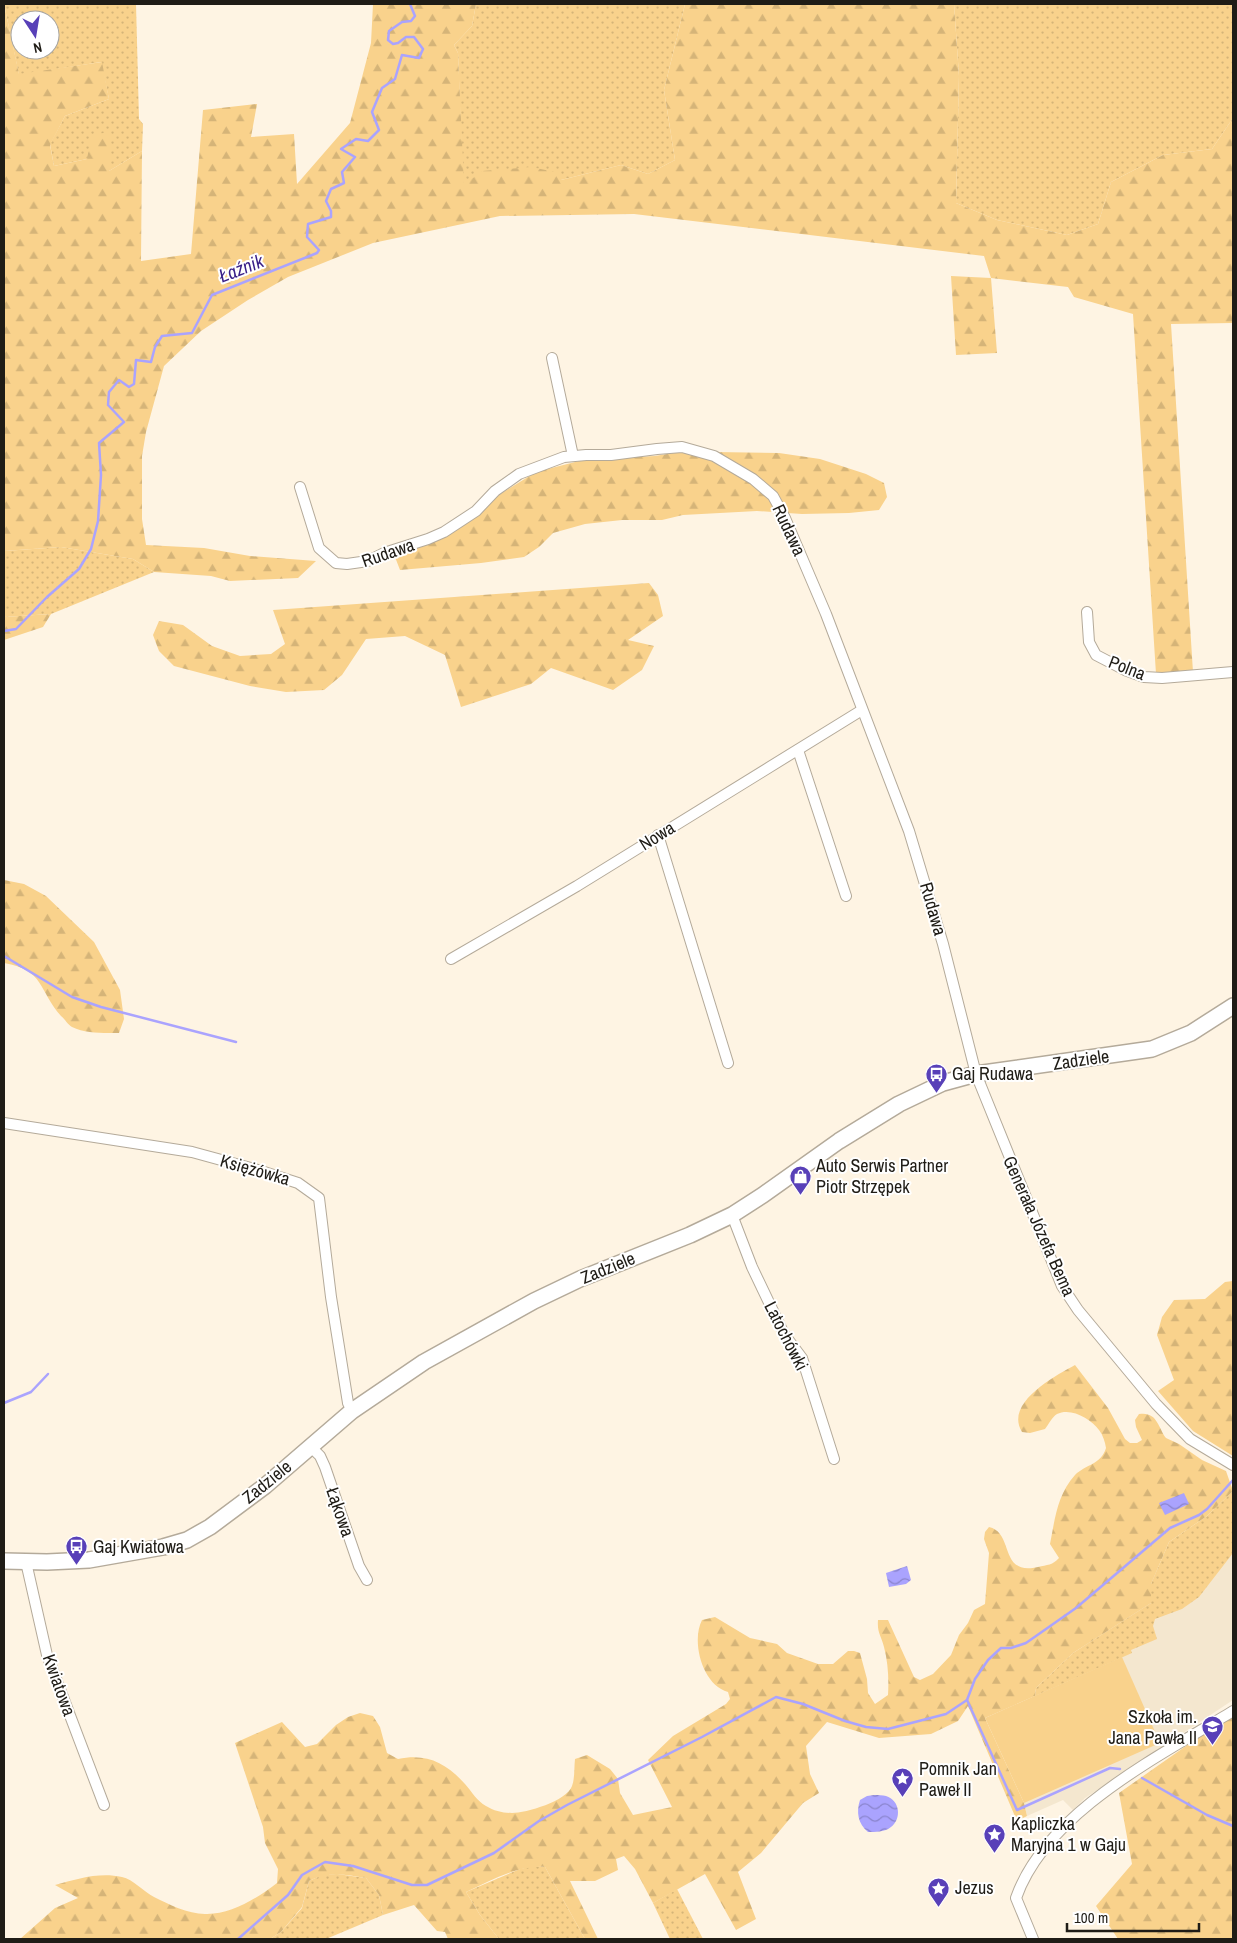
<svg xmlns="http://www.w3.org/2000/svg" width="1237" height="1943" font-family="'Archivo Narrow',sans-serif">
<defs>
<pattern id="grass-dots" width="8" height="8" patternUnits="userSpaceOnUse" patternTransform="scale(1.25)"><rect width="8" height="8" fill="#f9d28c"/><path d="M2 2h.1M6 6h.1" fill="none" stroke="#d5b478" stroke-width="1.8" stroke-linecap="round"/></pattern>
<pattern id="forest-firs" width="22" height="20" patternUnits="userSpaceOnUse" patternTransform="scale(1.25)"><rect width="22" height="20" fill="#f9d28c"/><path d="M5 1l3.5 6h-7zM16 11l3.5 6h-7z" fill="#d5b478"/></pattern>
<pattern id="water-waves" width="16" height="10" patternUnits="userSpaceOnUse" patternTransform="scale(1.25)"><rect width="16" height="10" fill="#aaa3fe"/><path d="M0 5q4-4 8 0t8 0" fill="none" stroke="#8a84cd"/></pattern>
</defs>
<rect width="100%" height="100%" fill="#fef4e3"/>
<polygon fill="#f4e7cf" points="1233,1491 1233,1700 1085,1798 1073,1810 1063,1800 1027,1816 1024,1803 1035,1696"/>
<g fill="url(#grass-dots)" fill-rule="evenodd">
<path d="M4,4H136L139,119L143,124L142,151L109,171V132L87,159L54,166L50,144L65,116L109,99L101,62L19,75ZM20,20H50V50H20Z"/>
<polygon points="476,4 685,4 664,90 675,160 648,174 621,165 561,180 463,186 458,53 454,45 472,26"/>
<polygon points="954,4 1233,4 1233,118 1212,149 1163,155 1111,182 1098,224 1067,235 997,220 956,203 959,76"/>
<polygon points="61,547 133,559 154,572 51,614 4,617 4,551"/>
<polygon points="1233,1491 1233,1553 1199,1597 1182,1609 1155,1619 1153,1626 1157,1639 1131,1650 1132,1653 1035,1696 1036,1688 1073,1653 1151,1603 1151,1584 1169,1542 1207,1516"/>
<polygon points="534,1866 545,1867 585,1939 499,1939 480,1915 466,1892 520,1869"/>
<polygon points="337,1874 366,1878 379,1895 383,1915 326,1939 270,1939 281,1932 302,1908 309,1881 322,1875"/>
<polygon points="677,1889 703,1939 670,1939 653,1903"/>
</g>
<g fill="url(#forest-firs)">
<polygon points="4,4 19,74 102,62 109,99 65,116 50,145 54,166 87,159 91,137 109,131 109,171 142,151 141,261 191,254 203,110 257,104 251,137 294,134 297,184 350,123 371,43 373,4 476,4 472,26 454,45 458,53 464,185 482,171 531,167 560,173 561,180 621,165 648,174 675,160 664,90 685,4 954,4 959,76 956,203 997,220 1067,235 1098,224 1111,182 1163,155 1212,149 1233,118 1233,323 1171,324 1193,672 1156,674 1133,314 1074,297 1068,287 991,278 997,353 956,355 951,276 991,278 984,256 634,214 500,216 373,243 288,277 248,300 201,331 164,366 146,432 142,456 142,519 146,545 204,548 250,556 316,561 298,578 230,581 211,576 154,572 133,559 61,547 4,551"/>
<polygon points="714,452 779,453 820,459 866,474 884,483 887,497 879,510 849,513 802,514 757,511 683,515 662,520 622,520 585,524 553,533 539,547 524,557 481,563 400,570 395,557 432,541 505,491 536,472 583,460 655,456 673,453"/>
<polygon points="649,583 658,595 663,616 628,640 654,646 642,670 613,690 551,668 531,684 461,707 445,655 405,636 366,639 342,675 324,690 286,692 250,686 174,666 159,651 153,635 159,621 183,625 212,646 240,656 271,654 285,644 273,610"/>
<polygon points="51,614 43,627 4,640 4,617"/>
<path d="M4,880L24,884L46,896L94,942L120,990L124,1019L119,1033C104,1033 86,1034 72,1027C68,1025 65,1019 61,1016C38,990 45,970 4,963Z"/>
<polygon points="1233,1281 1233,1456 1193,1431 1158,1391 1174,1380 1157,1335 1162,1317 1174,1300 1205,1299 1225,1282"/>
<path d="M1075,1365L1108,1408L1125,1439L1130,1443H1137L1142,1440L1136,1427L1135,1420L1139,1414C1157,1411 1158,1427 1166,1438L1179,1444L1202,1460L1226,1471L1233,1491L1207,1516L1169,1542L1151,1584V1603L1073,1653L1036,1688L1035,1696L985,1718L1024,1803L1027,1816L1017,1821L968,1706L958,1721L931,1734L879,1738L827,1722L806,1746L810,1774L819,1793L803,1803L761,1853L738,1872L756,1919L736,1930L705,1874L653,1903L635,1869L624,1856L616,1859L618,1870L595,1881H570L598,1939H585L545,1867C517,1865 491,1881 466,1892L480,1915L499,1939H448L445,1932L437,1931L414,1905L383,1915L379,1895L366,1878C345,1875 330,1871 309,1881L302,1907L281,1932L270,1939H20L55,1908L78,1898L55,1885C77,1879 99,1872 122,1877C133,1879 144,1892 154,1897C168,1904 188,1914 205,1914C230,1915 258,1898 277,1883L278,1869L265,1843L263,1827L235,1743L282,1722L305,1747L317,1744L336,1725L348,1717L360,1713L373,1716L380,1727L387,1753L398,1759C427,1753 446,1763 465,1784C472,1792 477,1801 486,1806C494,1811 503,1813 512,1813C526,1813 567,1801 572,1786C575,1778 574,1767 575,1759L587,1755L610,1769L618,1779L620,1793L633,1815L672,1807L648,1760L673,1736L726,1704L730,1699L728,1692C702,1685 691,1641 702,1620L715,1617L750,1638L777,1644L787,1653L818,1664H833L848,1651H854L860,1653L867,1679L868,1693L875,1704L888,1695C889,1679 888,1662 884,1647C881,1635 877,1633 878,1620H888L914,1677L920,1680L933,1674L951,1655L959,1635L968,1623L974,1610L985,1604L989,1553L984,1539L985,1532L989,1527C1015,1533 998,1576 1038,1567C1047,1565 1053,1565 1059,1558L1050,1544C1055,1519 1057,1495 1075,1475C1086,1464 1101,1465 1106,1448C1105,1442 1103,1435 1099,1430C1091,1419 1071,1407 1057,1414C1052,1417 1049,1424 1045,1429L1030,1433L1022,1432C1004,1403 1055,1376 1075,1365Z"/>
<polygon points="1233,1713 1233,1939 1118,1939 1096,1906 1132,1864 1119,1793"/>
</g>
<polygon fill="#f9d28c" points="1122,1657 1160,1743 1024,1803 985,1718"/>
<g fill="url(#water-waves)">
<polygon points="1184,1493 1189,1504 1165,1515 1159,1503"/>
<polygon points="907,1566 911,1580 906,1584 889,1587 886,1573"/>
<path d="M874,1795C878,1795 883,1795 886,1796C900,1800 902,1819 891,1827C885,1832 875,1832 868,1832C858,1824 856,1812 860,1800L867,1796Z"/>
</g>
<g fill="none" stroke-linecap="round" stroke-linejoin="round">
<g stroke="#aaa3fe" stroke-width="2.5">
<polyline points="4,631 16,629 47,597 79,569 91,549 98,521 101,475 99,443 124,422 108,405 109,392 119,380 129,387 134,384 136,360 151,362 155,347 162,336 192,333 212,295 317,253 319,250 307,237 308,224 331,217 331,211 326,201 331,189 344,183 342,172 355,157 341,149 356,139 368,141 379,130 372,112 382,88 395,79 402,55 419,58 423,49 414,37 406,37 398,43 393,44 388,40 389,31 402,22 411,21 415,16 410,4"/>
<polyline points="4,956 72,997 101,1007 236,1042"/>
<polyline points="4,1403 31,1392 48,1374"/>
<polyline points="967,1700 1017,1810 1110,1768 1120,1769"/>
<polyline points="1142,1778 1207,1815 1233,1826"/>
<polyline points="238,1939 288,1895 302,1875 325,1862 353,1866 412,1885 427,1885 494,1853 539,1821 567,1805 702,1737 776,1697 803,1704 845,1721 866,1727 888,1729 946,1714 967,1700 975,1679 988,1660 1001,1648 1011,1648 1026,1643 1076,1608 1170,1528 1199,1515 1207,1509 1233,1480"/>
</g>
<defs>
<g id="street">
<polyline points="552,358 573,456"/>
<polyline points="300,487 319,548 336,563 347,564 368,561 384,553 428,539 444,532 476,511 495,491 519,474 564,457 586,455 611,455 657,449 682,447 714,456 753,479 773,496 785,518 826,614 909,831 943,944 976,1074 1062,1286 1078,1310 1156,1404 1190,1439 1233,1465"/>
<polyline points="1087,612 1089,642 1096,655 1125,670 1144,677 1162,678 1233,672"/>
<polyline points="798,750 846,896"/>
<polyline points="658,835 728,1063"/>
<polyline points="451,959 577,886 862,710"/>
<polyline points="4,1123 192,1152 258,1170 298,1183 319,1198 331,1297 348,1403 352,1411"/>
<polyline points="732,1215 752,1267 784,1334 802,1358 834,1459"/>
<polyline points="310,1446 320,1456 325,1467 359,1566 367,1580"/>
<polyline points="26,1562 47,1655 104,1805"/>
<path d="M1033,1939L1016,1898C1046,1812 1160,1756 1233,1711"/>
</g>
<polyline id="secondary" points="4,1561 47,1562 89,1560 163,1547 187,1540 210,1527 265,1486 352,1411 424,1362 534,1301 580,1279 690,1235 732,1215 763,1195 839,1141 899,1104 943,1083 976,1074 1152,1049 1191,1033 1233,1006"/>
</defs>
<use href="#street" stroke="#b4aa9a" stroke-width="12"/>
<use href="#secondary" stroke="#b4aa9a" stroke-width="18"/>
<use href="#street" stroke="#fff" stroke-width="10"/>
<use href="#secondary" stroke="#fff" stroke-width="15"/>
</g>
<defs>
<symbol id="bus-pin" viewBox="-11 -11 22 30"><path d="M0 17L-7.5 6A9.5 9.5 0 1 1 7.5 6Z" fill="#5840b8" stroke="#fff"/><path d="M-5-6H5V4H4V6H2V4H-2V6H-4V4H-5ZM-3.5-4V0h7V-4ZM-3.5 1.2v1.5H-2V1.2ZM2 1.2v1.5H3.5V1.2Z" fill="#fff"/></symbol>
<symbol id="shop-pin" viewBox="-11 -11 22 30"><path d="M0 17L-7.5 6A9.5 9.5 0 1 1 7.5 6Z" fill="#5840b8" stroke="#fff"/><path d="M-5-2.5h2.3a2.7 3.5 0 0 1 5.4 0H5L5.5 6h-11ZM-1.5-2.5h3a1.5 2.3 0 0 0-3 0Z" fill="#fff"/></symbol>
<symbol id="school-pin" viewBox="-11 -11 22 30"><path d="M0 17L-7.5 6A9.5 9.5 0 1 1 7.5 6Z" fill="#5840b8" stroke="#fff"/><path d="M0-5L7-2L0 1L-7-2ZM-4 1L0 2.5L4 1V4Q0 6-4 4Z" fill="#fff"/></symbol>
<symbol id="sight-pin" viewBox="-11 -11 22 30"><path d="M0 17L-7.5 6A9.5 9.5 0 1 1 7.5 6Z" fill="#5840b8" stroke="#fff"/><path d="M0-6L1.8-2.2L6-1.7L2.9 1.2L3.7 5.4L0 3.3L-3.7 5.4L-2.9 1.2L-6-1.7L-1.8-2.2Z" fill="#fff"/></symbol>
</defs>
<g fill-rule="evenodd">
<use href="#bus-pin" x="924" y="1062" width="25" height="34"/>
<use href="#shop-pin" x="788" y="1164" width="25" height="34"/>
<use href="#bus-pin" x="64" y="1534" width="25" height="34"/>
<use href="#school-pin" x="1200" y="1714" width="25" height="34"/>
<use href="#sight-pin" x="890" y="1766" width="25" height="34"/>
<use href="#sight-pin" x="982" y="1822" width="25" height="34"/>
<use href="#sight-pin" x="926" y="1876" width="25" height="34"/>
</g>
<g text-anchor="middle" stroke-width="4" stroke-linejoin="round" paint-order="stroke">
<g font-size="18" fill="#1f1c16" stroke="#fff">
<text transform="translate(789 530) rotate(65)" y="6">Rudawa</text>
<text transform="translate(388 553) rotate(-19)" y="6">Rudawa</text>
<text transform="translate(1127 668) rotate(21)" y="6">Polna</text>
<text transform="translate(657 836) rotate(-32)" y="6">Nowa</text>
<text transform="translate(933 909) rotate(74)" y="6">Rudawa</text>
<text transform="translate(1081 1060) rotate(-8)" y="6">Zadziele</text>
<text transform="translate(255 1170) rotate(16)" y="6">Księżówka</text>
<text transform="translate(1039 1226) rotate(66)" y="6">Generała Józefa Bema</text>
<text transform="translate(608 1268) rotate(-22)" y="6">Zadziele</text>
<text transform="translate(786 1336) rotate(63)" y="6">Latochówki</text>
<text transform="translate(267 1482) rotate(-39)" y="6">Zadziele</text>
<text transform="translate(340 1512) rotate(71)" y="6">Łąkowa</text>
<text transform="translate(59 1685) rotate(70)" y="6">Kwiatowa</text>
</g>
<g font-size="18" fill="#1f1c16" stroke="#fff" text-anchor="start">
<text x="952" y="1080">Gaj Rudawa</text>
<text x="816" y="1172">Auto Serwis Partner<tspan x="816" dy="21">Piotr Strzępek</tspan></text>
<text x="93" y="1553">Gaj Kwiatowa</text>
<text x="1197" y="1723" text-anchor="end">Szkoła im.<tspan x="1197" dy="21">Jana Pawła II</tspan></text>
<text x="919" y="1775">Pomnik Jan<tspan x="919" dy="21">Paweł II</tspan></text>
<text x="1011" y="1830">Kapliczka<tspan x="1011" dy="21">Maryjna 1 w Gaju</tspan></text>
<text x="955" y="1894">Jezus</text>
</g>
<g font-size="19" font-style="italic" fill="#391f87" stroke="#fff">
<text transform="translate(241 268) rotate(-21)" y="7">Łaźnik</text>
</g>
</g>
<rect width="1237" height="1943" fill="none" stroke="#1f1c16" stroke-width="10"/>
<g transform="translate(35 35) rotate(168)"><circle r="24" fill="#ffffff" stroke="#a5a4a2"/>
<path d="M0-4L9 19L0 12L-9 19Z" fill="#5840b8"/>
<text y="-8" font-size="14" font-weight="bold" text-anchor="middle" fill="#1f1c16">N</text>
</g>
<path d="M1067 1923v8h132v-8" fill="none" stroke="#1f1c16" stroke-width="2.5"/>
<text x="1074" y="1923" font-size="15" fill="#1f1c16" stroke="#ffffff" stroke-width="4" paint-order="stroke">100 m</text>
</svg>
